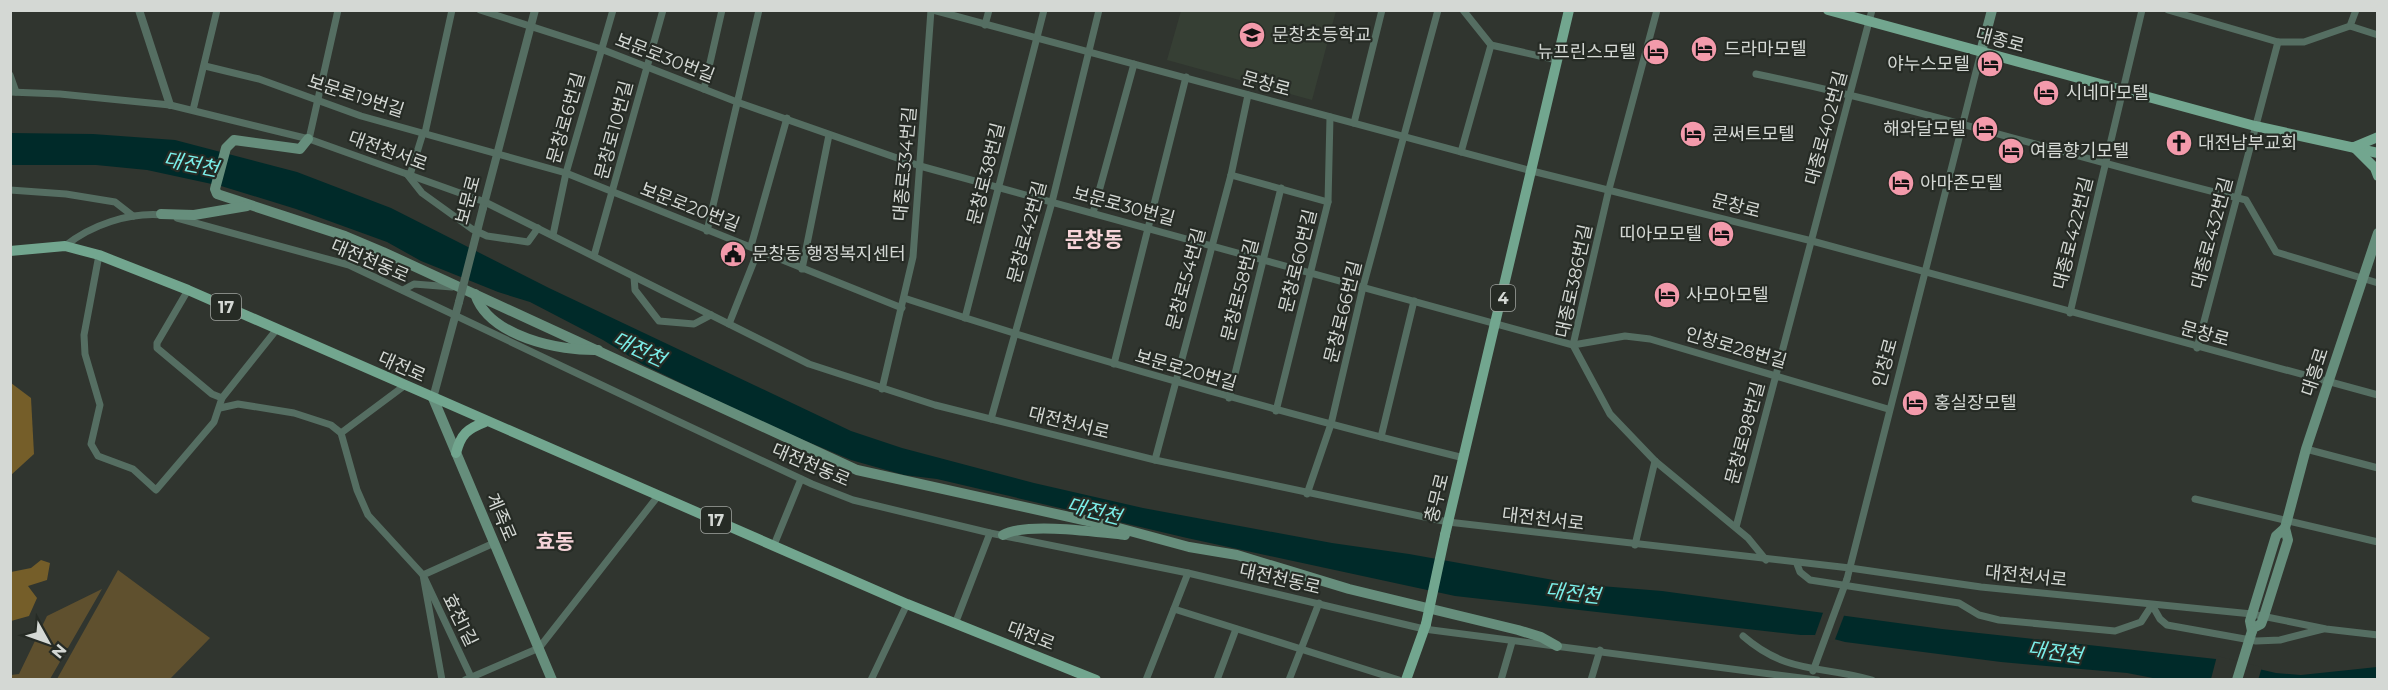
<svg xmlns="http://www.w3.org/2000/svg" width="2388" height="690" font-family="Montserrat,'Noto Sans KR',sans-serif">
<rect width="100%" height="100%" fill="#30352f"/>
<polygon fill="#363f34" points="1181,11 1336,11 1312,100 1167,60"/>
<g fill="#5f502e">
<polygon points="118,570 210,638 170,679 57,679"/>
<polygon points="102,589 50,679 11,679 11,675 19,674 47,616"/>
</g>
<g fill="#755e29">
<polygon points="11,383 31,398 34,454 11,475"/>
<polygon points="41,560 50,563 47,580 28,586 37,598 29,616 11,621 11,572 31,568"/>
</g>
<polygon fill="#002a29" points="10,133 93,134 175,140 297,172 391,208 549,288 851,431 902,448 1034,483 1143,508 1332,543 1409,554 1576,584 1662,591 1942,629 2216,659 2276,673 2301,675 2377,667 2377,679 2158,679 2127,673 2001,662 1845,642 1819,635 1801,635 1455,596 1187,538 937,479 904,475 851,460 761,422 642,364 603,340 530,302 498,292 421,261 387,242 296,209 221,186 147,170 96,165 11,165"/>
<g fill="#30352f">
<polygon points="1824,610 1845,613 1834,642 1814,638"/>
<polygon points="2217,656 2262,667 2258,680 2211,679"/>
</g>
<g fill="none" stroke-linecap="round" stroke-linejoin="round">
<g stroke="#556e62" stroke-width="7">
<polyline points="480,10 601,49 737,102 920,166 1573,345 1625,336 1650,339 1888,409"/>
<polyline points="933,10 1532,171 1812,241 2378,395"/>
<polyline points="1463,10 1491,45"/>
<polyline points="1657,10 1609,189 1573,345 1610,414 1655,461 1748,538 1766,560"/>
<polyline points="2168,10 2278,42 2304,42 2350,26 2356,10"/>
<polyline points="985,25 989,10"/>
<polyline points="2350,26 2378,35"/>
<polyline points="1491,45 1557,60"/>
<polyline points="205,66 259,79 361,116 566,173 902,308"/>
<path d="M1756,74C1921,108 2082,160 2246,200L2276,252L2378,283"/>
<polyline points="10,75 16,92"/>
<polyline points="704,89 722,10"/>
<polyline points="10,92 60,94 170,105 309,139 485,202 809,364 935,405 1155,460 1448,522 1850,568 1981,587 2252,614 2326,629 2378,635"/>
<polyline points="193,110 217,10"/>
<polyline points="1354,123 1382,10"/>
<polyline points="425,133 452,10"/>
<polyline points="309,139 338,10"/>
<polyline points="1461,152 1491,45"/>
<polyline points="407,174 422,193 472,229 487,236 528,242 538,228"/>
<polyline points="410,175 423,133"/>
<polyline points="1231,175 1328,202"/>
<polyline points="10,190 66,194 115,202 133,216"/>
<polyline points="1093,213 1134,64"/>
<polyline points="177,218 349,265 669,417 812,484 853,500 990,533 1188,573 1424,629 1817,680"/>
<polyline points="707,231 759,10"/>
<polyline points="553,235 566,173 613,10"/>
<path d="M65,246C91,225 129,212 163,215"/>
<polyline points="751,246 787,118"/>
<polyline points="99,255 84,335 85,354 100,405 91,444 98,456 133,469 156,490 214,422 222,398 277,329"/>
<polyline points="594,256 663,10"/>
<polyline points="802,269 829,135"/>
<polyline points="634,277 635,290 659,321 694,324 711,315"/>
<polyline points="188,290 157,343 157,348 212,394 222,398"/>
<polyline points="403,290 414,284 452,287"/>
<path d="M904,298C1089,359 1275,411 1464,458"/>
<polyline points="2070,313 2142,10"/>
<polyline points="965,318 1044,10"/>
<polyline points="729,324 758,251"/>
<polyline points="2197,348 2278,42"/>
<polyline points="1114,364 1186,77"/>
<polyline points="882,389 913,257 931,10"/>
<polyline points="1229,398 1281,188"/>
<polyline points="220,408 238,404 294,413 331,425 341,433 357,490 368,515 423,575 442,680"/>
<polyline points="1276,411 1328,202 1330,117"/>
<polyline points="991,419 1052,202 1099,10"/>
<polyline points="341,433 404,386"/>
<polyline points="1381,437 1414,301"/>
<polyline points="2306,449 2378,468"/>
<polyline points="1155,460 1231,175 1248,95"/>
<polyline points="1307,494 1331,424 1363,287 1438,10"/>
<polyline points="2195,499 2378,542"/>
<polyline points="1736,527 1872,10"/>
<polyline points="774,545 801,479"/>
<polyline points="1635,545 1655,461"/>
<polyline points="1797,564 1800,572 1810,580 1959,603 1979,615 1999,620 2115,631 2141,622 2152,605 2160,619 2167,625 2256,641 2280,640 2323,629"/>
<polyline points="1847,579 1981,52"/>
<polyline points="1174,609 1399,680"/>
<polyline points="955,624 990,533"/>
<path d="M1743,636C1788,675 1821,665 1872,680"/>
<polyline points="471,677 423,575 494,543"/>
<polyline points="465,680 539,648 658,496"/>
<polyline points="871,680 907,604"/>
<polyline points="1146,680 1188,573"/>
<polyline points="1217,680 1236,629"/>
<polyline points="1289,680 1319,603"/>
<polyline points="1501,680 1512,642"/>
<polyline points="1591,680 1600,650"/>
</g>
<g stroke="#556e62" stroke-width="8">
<polyline points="139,10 170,105"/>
<polyline points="483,208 535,10"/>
<polyline points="433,398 459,302"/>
</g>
<g stroke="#668e7c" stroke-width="10">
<polyline points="1981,52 1992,10"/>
<polyline points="308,139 300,149 234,140 226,148 215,189 217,194 345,236 383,252 857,470 1115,527 1189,547 1237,555 1349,589 1518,630 1541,637 1557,646"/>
<polyline points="161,214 194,215 247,206"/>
<path d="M475,294C489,337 560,351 598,350"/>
<polyline points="433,398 552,680"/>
<path d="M1003,535C1025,522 1097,532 1125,535"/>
<polyline points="2253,628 2261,624 2264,616 2288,540 2285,528 2306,449 2378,233"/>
<polyline points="2252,631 2250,621 2276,536 2285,528"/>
</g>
<g stroke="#72a68f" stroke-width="10">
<polyline points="1828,10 2255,126 2378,153"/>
<polyline points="2354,147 2375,168 2378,176"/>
<polyline points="2354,147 2378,137"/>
<polyline points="10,251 65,246 99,255 188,290 907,604 1096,680"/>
<path d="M456,453C461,434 467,429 485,422"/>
<polyline points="1445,535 1569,10"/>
<polyline points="1406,680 1426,624"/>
</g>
<polyline stroke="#556e62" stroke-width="7" points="1813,671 1847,579"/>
<polyline stroke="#556e62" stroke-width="8" points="459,302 483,208"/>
<polyline stroke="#668e7c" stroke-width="10" points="2237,680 2252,631"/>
<polyline stroke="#72a68f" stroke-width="10" points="1426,624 1445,535"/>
</g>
<defs>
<symbol id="school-disc" viewBox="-11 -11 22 22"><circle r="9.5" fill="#f39aab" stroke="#262b25"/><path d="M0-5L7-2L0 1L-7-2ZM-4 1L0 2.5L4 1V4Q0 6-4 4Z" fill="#111"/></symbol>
<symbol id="hotel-disc" viewBox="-11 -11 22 22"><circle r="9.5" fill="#f39aab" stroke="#262b25"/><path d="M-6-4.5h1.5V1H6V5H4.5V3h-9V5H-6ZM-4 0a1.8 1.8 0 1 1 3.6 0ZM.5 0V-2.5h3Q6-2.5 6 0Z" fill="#111"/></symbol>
<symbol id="church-disc" viewBox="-11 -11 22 22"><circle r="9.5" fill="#f39aab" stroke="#262b25"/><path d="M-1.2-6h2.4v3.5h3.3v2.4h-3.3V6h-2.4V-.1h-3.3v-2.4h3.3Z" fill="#111"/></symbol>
<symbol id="civic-disc" viewBox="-11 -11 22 22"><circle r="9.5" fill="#f39aab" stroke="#262b25"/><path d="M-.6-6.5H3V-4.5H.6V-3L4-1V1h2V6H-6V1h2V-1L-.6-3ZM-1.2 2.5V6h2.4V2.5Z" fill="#111"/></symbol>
</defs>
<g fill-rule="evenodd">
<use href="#school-disc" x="1237" y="20" width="30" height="30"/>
<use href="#hotel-disc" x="1689" y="34" width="30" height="30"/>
<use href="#hotel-disc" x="1641" y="37" width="30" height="30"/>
<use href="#hotel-disc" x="1975" y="49" width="30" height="30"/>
<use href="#hotel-disc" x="2031" y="78" width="30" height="30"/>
<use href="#hotel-disc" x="1970" y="114" width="30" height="30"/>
<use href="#hotel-disc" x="1678" y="119" width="30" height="30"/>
<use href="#church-disc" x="2164" y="128" width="30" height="30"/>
<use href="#hotel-disc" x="1996" y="136" width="30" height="30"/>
<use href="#hotel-disc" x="1886" y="168" width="30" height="30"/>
<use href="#hotel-disc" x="1706" y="219" width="30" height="30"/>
<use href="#civic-disc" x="718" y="239" width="30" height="30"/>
<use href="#hotel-disc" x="1652" y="280" width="30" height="30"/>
<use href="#hotel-disc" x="1900" y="388" width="30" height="30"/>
</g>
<g text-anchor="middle" stroke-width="4.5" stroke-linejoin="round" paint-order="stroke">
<g fill="#262b25" stroke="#a0a4a0" stroke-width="1.5">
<rect x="1491" y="285" width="24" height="26" rx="4.5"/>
<rect x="211" y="294" width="30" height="26" rx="4.5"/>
<rect x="701" y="507" width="30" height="26" rx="4.5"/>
</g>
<g font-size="16" font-weight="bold" fill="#d4d8d4">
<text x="1503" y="304">4</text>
<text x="226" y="313">17</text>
<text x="716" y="526">17</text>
</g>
<g font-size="18" fill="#d4d8d4" stroke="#262b25" text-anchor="start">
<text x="1272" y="41">문창초등학교</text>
<text x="1724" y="55">드라마모텔</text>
<text x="1636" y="58" text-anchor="end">뉴프린스모텔</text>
<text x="1970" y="70" text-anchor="end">야누스모텔</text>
<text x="2066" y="99">시네마모텔</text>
<text x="1966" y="135" text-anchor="end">해와달모텔</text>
<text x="1712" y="140">콘써트모텔</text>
<text x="2198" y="149">대전남부교회</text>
<text x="2030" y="157">여름향기모텔</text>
<text x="1920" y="189">아마존모텔</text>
<text x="1702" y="240" text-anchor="end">띠아모모텔</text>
<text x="752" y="260">문창동 행정복지센터</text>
<text x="1686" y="301">사모아모텔</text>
<text x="1934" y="409">홍실장모텔</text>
</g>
<g font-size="18" fill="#d4d8d4" stroke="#262b25">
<text transform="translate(2000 40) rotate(15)" y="6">대종로</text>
<text transform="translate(665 58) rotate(21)" y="6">보문로30번길</text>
<text transform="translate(1266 84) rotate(15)" y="6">문창로</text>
<text transform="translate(356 96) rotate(18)" y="6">보문로19번길</text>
<text transform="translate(566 118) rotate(-74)" y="6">문창로6번길</text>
<text transform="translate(1826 128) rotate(-75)" y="6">대종로402번길</text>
<text transform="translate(614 130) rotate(-75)" y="6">문창로10번길</text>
<text transform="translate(388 151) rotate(20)" y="6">대전천서로</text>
<text transform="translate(905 164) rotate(-85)" y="6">대종로334번길</text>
<text transform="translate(986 174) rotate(-76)" y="6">문창로38번길</text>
<text transform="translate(468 200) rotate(-75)" y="6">보문로</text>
<text transform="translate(1124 206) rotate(15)" y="6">보문로30번길</text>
<text transform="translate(1736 206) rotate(14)" y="6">문창로</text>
<text transform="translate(690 207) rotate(21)" y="6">보문로20번길</text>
<text transform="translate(1027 232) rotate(-75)" y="6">문창로42번길</text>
<text transform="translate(2073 233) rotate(-76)" y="6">대종로422번길</text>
<text transform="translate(2212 233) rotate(-75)" y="6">대종로432번길</text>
<text transform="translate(370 261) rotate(23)" y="6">대전천동로</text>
<text transform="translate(1298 261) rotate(-76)" y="6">문창로60번길</text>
<text transform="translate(1186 279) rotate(-75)" y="6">문창로54번길</text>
<text transform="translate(1574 281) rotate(-78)" y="6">대종로386번길</text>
<text transform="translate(1240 290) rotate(-76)" y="6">문창로58번길</text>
<text transform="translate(1343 312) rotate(-76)" y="6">문창로66번길</text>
<text transform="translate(2205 334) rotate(15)" y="6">문창로</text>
<text transform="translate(1736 348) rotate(16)" y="6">인창로28번길</text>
<text transform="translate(1885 363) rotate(-75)" y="6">인창로</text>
<text transform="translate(402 367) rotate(24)" y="6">대전로</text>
<text transform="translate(1186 370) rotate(16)" y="6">보문로20번길</text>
<text transform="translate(2315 372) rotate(-72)" y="6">대흥로</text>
<text transform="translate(1069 423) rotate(14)" y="6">대전천서로</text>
<text transform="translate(1745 433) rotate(-75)" y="6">문창로98번길</text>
<text transform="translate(811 465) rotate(23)" y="6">대전천동로</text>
<text transform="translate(1437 498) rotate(-76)" y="6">충무로</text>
<text transform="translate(501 517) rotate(67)" y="6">계족로</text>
<text transform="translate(1543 519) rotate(7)" y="6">대전천서로</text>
<text transform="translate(2026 576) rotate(6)" y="6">대전천서로</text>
<text transform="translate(1280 579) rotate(13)" y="6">대전천동로</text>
<text transform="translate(460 620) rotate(64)" y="6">효천1길</text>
<text transform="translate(1031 636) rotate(21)" y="6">대전로</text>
</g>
<g font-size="20" font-style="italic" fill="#7befea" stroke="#262b25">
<text transform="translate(191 164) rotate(11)" y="7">대전천</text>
<text transform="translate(639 349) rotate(25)" y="7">대전천</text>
<text transform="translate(1094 511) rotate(14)" y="7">대전천</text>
<text transform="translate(1573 593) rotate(7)" y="7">대전천</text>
<text transform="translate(2055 652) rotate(8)" y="7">대전천</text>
</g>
<g font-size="21" font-weight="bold" fill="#f7d4d9" stroke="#262b25">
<text x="1094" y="247">문창동</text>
<text x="555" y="549">효동</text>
</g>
</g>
<rect width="2388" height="690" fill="none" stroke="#d4d8d4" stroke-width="24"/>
<g transform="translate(48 642) rotate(130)" stroke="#262b25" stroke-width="4.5" paint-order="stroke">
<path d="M0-4.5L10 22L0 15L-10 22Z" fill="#d4d8d4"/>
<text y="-9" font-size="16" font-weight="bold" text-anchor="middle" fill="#d4d8d4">N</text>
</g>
</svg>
